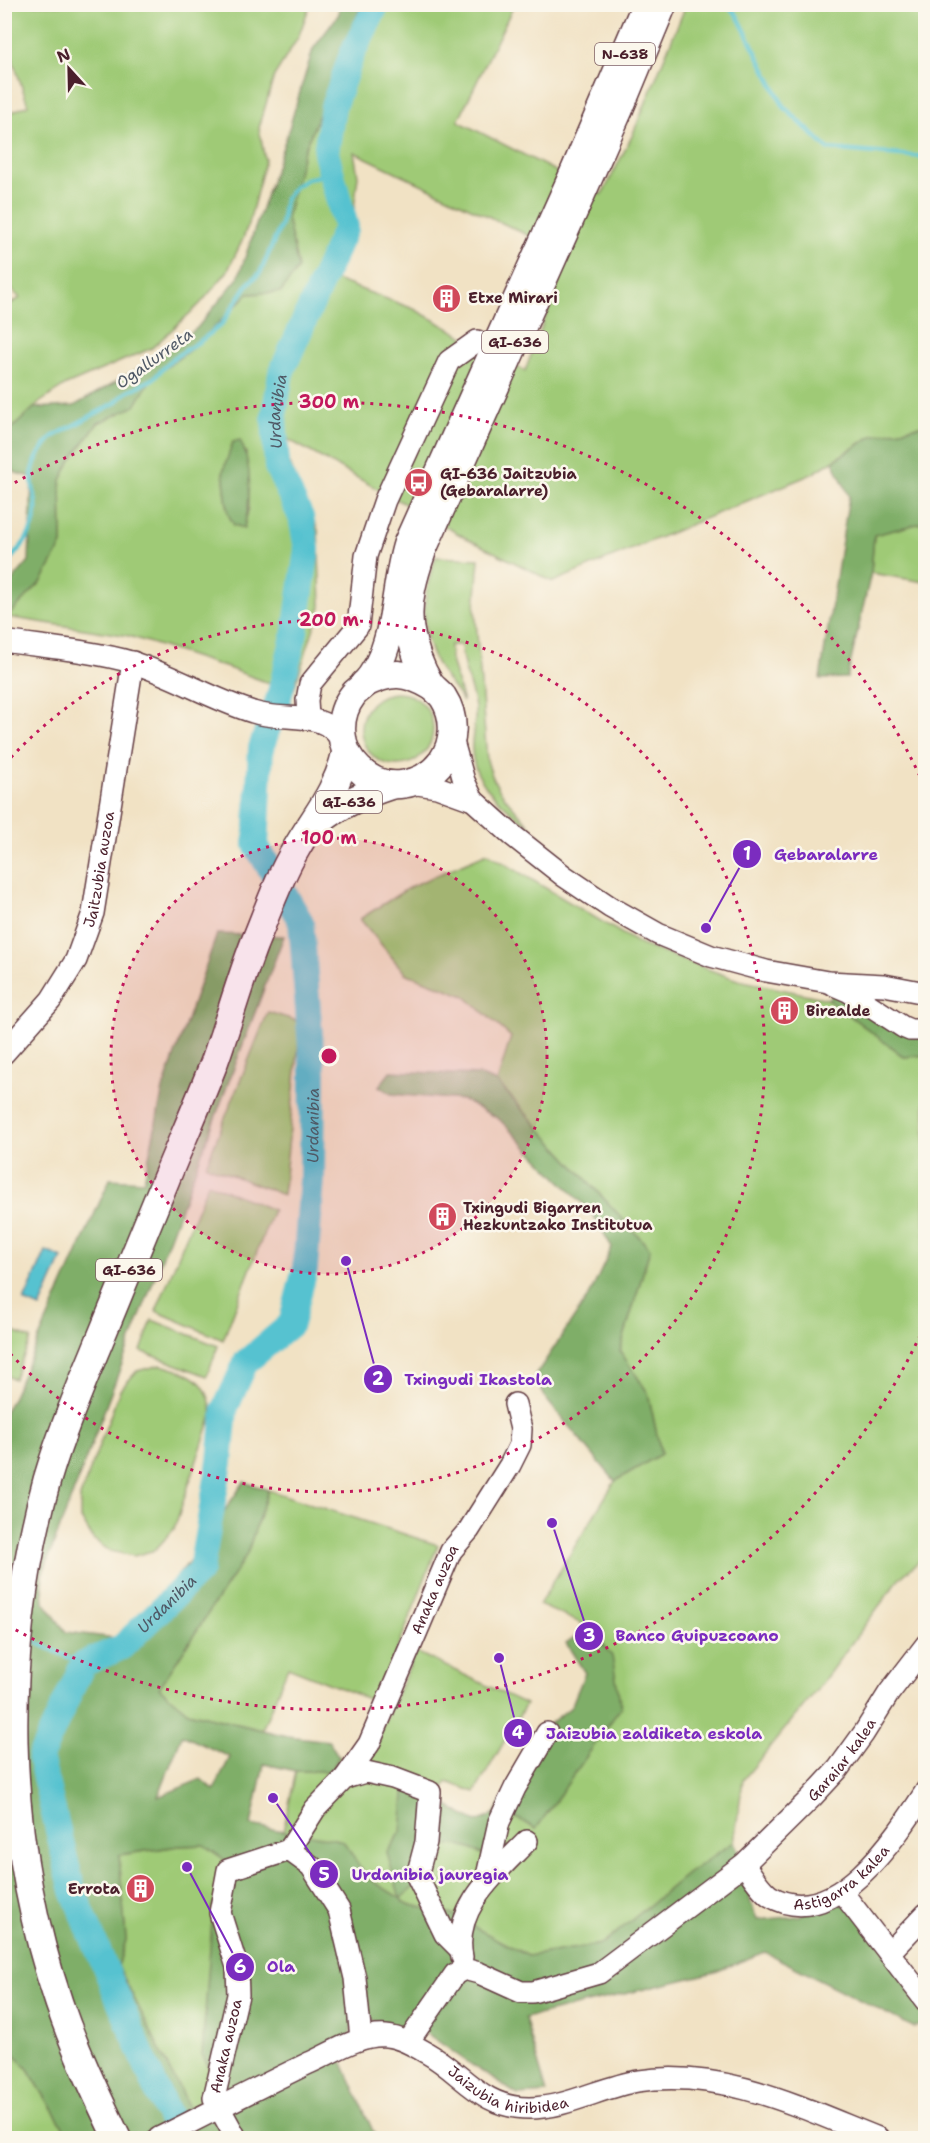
<svg xmlns="http://www.w3.org/2000/svg" width="930" height="2143" font-family="'Shantell Sans',sans-serif">
<rect width="100%" height="100%" fill="#fbf7ec"/>
<filter id="ink" filterUnits="userSpaceOnUse"><feTurbulence type="fractalNoise" baseFrequency=".0167" numOctaves="2"/><feDisplacementMap in="SourceGraphic" scale="12" xChannelSelector="R" yChannelSelector="G"/><feConvolveMatrix kernelMatrix="1 2 1 2 8 2 1 2 1" color-interpolation-filters="sRGB"/></filter>
<filter id="wash" filterUnits="userSpaceOnUse"><feTurbulence type="fractalNoise" baseFrequency=".008" numOctaves="4" result="noise"/><feDisplacementMap in="SourceGraphic" scale="24" xChannelSelector="R" yChannelSelector="G"/><feGaussianBlur stdDeviation="1.35" result="paint"/><feColorMatrix in="noise" values="0 0 0 0 0 0 0 0 0 0 0 0 0 0 0 0 0 1.4 0 .05"/><feComposite in="paint" operator="in"/></filter>
<g filter="url(#wash)">
<rect width="100%" height="100%" fill="#f1e2c4"/>
<g fill="#9fca76" stroke="#747450" stroke-width="1.5" fill-rule="evenodd">
<polygon points="5,5 310,5 298,38 274,76 259,128 265,160 251,215 243,239 227,272 200,304 152,348 66,385 39,403 5,435 5,307 20,298 5,283 5,115 28,105 5,37"/>
<path d="M361,5H514L458,121L602,195L632,136L686,5H925V425L872,436L812,474L553,582L466,538L282,436L281,440L300,490L318,530L321,606L294,689L263,681L228,668L129,636L7,617L42,581L62,544L61,480L71,460L98,423L135,406L151,379L195,346L248,294L281,292L298,268L287,217L303,153L329,91ZM354,152L569,255L525,371L414,309L333,279L352,224L358,176ZM233,442L246,452L249,508L243,528L234,525L228,514L223,472Z"/>
<polygon points="925,522 925,582 871,573 874,535"/>
<path d="M436,557L479,559L475,608L487,760C497,797 510,800 531,828C506,807 472,785 472,749C471,736 477,721 475,708C472,687 462,669 461,645H450L451,660L463,702C456,690 446,680 439,668C418,632 422,595 436,557Z"/>
<circle cx="397" cy="729" r="36"/>
<polygon points="487,853 641,945 738,980 828,999 904,1057 925,1055 925,1556 899,1579 816,1691 743,1780 734,1842 687,1874 603,1944 528,1956 450,1914 403,1903 367,1878 343,1841 283,1832 296,1771 330,1771 339,1757 367,1761 416,1652 526,1704 475,1792 447,1782 437,1800 405,1783 402,1832 387,1853 433,1871 441,1844 452,1845 511,1815 536,1829 621,1706 590,1627 539,1605 615,1481 661,1454 648,1393 620,1351 650,1249 497,1082 511,1037 465,996 405,973 360,919 410,887"/>
<polygon points="268,1012 301,1022 283,1195 206,1165"/>
<polygon points="208,1183 273,1210 223,1340 156,1311"/>
<polygon points="152,1320 218,1346 207,1376 141,1351"/>
<polygon points="9,1330 31,1339 14,1379 5,1375 5,1340"/>
<path d="M161,1365C192,1374 209,1379 212,1415L174,1529L155,1550L134,1556L110,1551L93,1539L80,1517V1497L120,1390L137,1371Z"/>
<polygon points="268,1490 438,1545 398,1648 373,1701 288,1667 262,1730 188,1712 159,1688 247,1554"/>
<polygon points="204,1845 226,1861 216,2079 220,2108 195,2120 118,1966 126,1940 119,1855 179,1846"/>
<polygon points="4,2044 28,2069 64,2128 65,2138 5,2138"/>
</g>
<g fill="#7fae67" stroke="#646649" stroke-width="1.5" fill-rule="evenodd">
<polygon points="339,5 361,5 329,91 303,153 287,217 298,268 281,292 248,294 195,346 151,379 135,406 98,423 71,460 61,480 62,544 42,581 7,617 5,617 5,589 29,561 32,477 16,473 5,462 5,435 34,408 74,406 143,366 197,328 238,278 287,135 313,49 339,14"/>
<polygon points="925,425 925,522 874,535 871,573 847,678 820,679 849,496 833,461 872,436"/>
<path d="M240,440C253,465 251,500 244,528L234,525L228,514L223,471L233,442Z"/>
<path d="M217,934L284,936L42,1575L44,1602L66,1632L116,1638L149,1612L195,1554L244,1482L268,1490L247,1554L159,1688L188,1712L287,1736L329,1741L339,1757L330,1771H296L264,1764L251,1825C281,1832 312,1834 343,1841L367,1878L400,1898L387,1853L401,1832L405,1782L476,1822L487,1818L494,1814L544,1728L571,1707L585,1673L566,1643L590,1627L612,1656L621,1707L536,1829L511,1815L484,1855L464,1846L441,1844L433,1871L401,1898L403,1903L450,1914L528,1956L603,1944L687,1874L734,1842L752,1886L750,1900L757,1920L799,1916L842,1892L925,2001V2025L913,2027L765,1952L715,1972L525,2018L547,2093L518,2095L476,2068L426,2033L376,2023L357,2008L342,2061L376,2138H65L64,2128L28,2069L5,2044L4,1412L11,1401L110,1179L144,1181L163,1089ZM182,1735L230,1757L214,1790L201,1779L158,1797ZM204,1845L226,1861L213,1907L202,2055L216,2079L220,2108L195,2120L118,1966L126,1940L119,1855L179,1846Z"/>
<polygon points="836,991 925,1035 925,1055 904,1057 828,999"/>
<polygon points="391,1071 478,1075 497,1082 650,1249 620,1351 648,1393 661,1454 615,1481 546,1399 535,1376 590,1294 612,1247 592,1213 499,1119 463,1100 391,1094 379,1086"/>
</g>
<polygon fill="#57c2d0" stroke="#50707e" stroke-width="1.5" points="46,1251 62,1258 40,1308 24,1301"/>
<g fill="none" stroke-linecap="round" stroke-linejoin="round">
<g stroke="#57c2d0" stroke-width="4.5">
<polyline points="726,4 737,15 784,107 828,149 926,157"/>
<path d="M4,565C21,549 34,534 36,510C37,499 32,489 32,478C32,463 42,448 52,437L115,403L127,392L153,379L172,359L203,339L221,325L248,284L260,273L281,225L285,199L294,187L307,179L331,173"/>
<polyline points="31,1640 83,1664"/>
</g>
<path stroke="#57c2d0" stroke-width="26" id="s1" d="M179,2138L158,2093L73,1891L40,1757L83,1664L122,1647L201,1570L220,1462L225,1409L246,1362L291,1324L305,1269L312,1179L313,1073L301,922L256,845L261,748L279,697L295,632L307,549L301,517L277,467L274,416L281,373L346,227L326,153L333,107L352,54L377,4"/>
</g>
</g>
<g filter="url(#ink)">
<g fill="none" stroke-linecap="round" stroke-linejoin="round">
<defs>
<g id="minor">
<path d="M4,641C44,647 93,651 131,662C173,675 211,699 253,712C285,723 325,707 343,743"/>
<polyline points="308,718 307,700 310,684 358,626 366,556 385,500 449,361 477,341"/>
<polyline points="452,738 464,781 473,800"/>
<polyline points="411,783 437,787 473,800 512,835 564,876 610,907 658,934 711,956 766,971 828,982 884,985 926,993"/>
<polyline points="834,985 848,991 903,1027 910,1030 926,1030"/>
<path id="s2" d="M4,1053L51,1000L76,960L93,913L133,662"/>
<polyline points="345,1778 366,1772 393,1778 430,1792 426,1842 417,1876 445,1934 460,1949"/>
<path id="s3" d="M744,1864C751,1874 760,1889 770,1896C834,1934 897,1836 926,1791"/>
<polyline points="485,1885 499,1822 515,1788 547,1733"/>
<polyline points="842,1892 926,2001"/>
<polyline points="889,1953 926,1914"/>
<path d="M462,1957C452,1908 497,1872 527,1841"/>
<path id="s4" d="M361,2039L355,1978L339,1910L311,1866L289,1850L315,1809L345,1778L369,1744L451,1551L469,1530L510,1465L520,1445L521,1429L515,1404"/>
<path id="s5" d="M408,2042L455,1974L464,1969L479,1973L521,1992H533L599,1973L744,1864L812,1797L838,1769L864,1733L889,1693L926,1645"/>
<path id="s6" d="M159,2138C209,2113 259,2087 309,2063C332,2053 359,2034 386,2036C400,2037 415,2046 427,2053C463,2073 481,2108 529,2108C567,2108 601,2087 638,2081C723,2068 802,2108 878,2138"/>
<path id="s7" d="M236,2138L214,2098L238,1995L237,1967L220,1913L228,1870L289,1850"/>
</g>
<g id="major">
<path d="M646,4L571,179L407,544C397,576 397,610 387,642C383,657 374,674 363,686C360,689 356,691 353,695C336,717 338,750 359,769C371,781 387,787 404,784C419,782 433,773 442,761C455,742 456,717 443,697C439,692 434,689 430,684C420,668 413,647 410,629C406,601 414,575 423,549L619,110L663,4"/>
<path d="M364,684C391,671 405,671 431,686"/>
<path d="M319,822C340,804 365,794 392,785"/>
<path d="M117,2138C96,2094 75,2050 59,2003C2,1835 0,1651 47,1480C61,1433 80,1388 99,1342C121,1288 144,1233 166,1179C182,1140 199,1102 214,1063C228,1024 239,983 254,944C267,913 278,879 296,849C316,814 336,794 346,752"/>
</g>
</defs>
<use href="#minor" stroke="#633c42" stroke-width="24"/>
<use href="#major" stroke="#633c42" stroke-width="30"/>
<use href="#minor" stroke="#fff" stroke-width="21"/>
<use href="#major" stroke="#fff" stroke-width="27"/>
</g>
</g>
<circle cx="329" cy="1056" r="218" fill="#c2185b" fill-opacity=".12"/>
<g fill="none" stroke="#c2185b" stroke-width="3" stroke-dasharray="3 6">
<circle cx="329" cy="1056" r="218"/>
<path d="M5 764A436 436 0 1 1 5 1348"/>
<path d="M924 1327A654 654 0 0 1 7 1625M7 487A654 654 0 0 1 924 785"/>
</g>
<defs>
<symbol id="building-disc" viewBox="-11 -11 22 22"><circle r="9.5" fill="#d1495b" stroke="#fbf7ec"/><path d="M-4-6H4V6H1V3H-1V6H-4ZM-2.5-4.3h1.7v1.8h-1.7ZM.8-4.3h1.7v1.8H.8ZM-2.5-1h1.7V.8h-1.7ZM.8-1h1.7V.8H.8Z" fill="#fff"/></symbol>
<symbol id="bus-disc" viewBox="-11 -11 22 22"><circle r="9.5" fill="#d1495b" stroke="#fbf7ec"/><path d="M-5-6H5V4H4V6H2V4H-2V6H-4V4H-5ZM-3.5-4V0h7V-4ZM-3.5 1.2v1.5H-2V1.2ZM2 1.2v1.5H3.5V1.2Z" fill="#fff"/></symbol>
</defs>
<g fill-rule="evenodd">
<use href="#building-disc" x="430" y="282" width="33" height="33"/>
<use href="#bus-disc" x="402" y="466" width="33" height="33"/>
<use href="#building-disc" x="768" y="994" width="33" height="33"/>
<use href="#building-disc" x="426" y="1200" width="33" height="33"/>
<use href="#building-disc" x="124" y="1872" width="33" height="33"/>
</g>
<g text-anchor="middle" stroke-width="5" stroke-linejoin="round" paint-order="stroke">
<g fill="#fbf7ec" stroke="#7f6065" stroke-width="1.5">
<rect x="595" y="43" width="60" height="22" rx="4.5"/>
<rect x="482" y="331" width="66" height="22" rx="4.5"/>
<rect x="316" y="791" width="66" height="22" rx="4.5"/>
<rect x="96" y="1259" width="66" height="22" rx="4.5"/>
</g>
<g font-size="14" font-weight="bold" fill="#4a1f2b">
<text x="625" y="59">N-638</text>
<text x="515" y="347">GI-636</text>
<text x="349" y="807">GI-636</text>
<text x="129" y="1275">GI-636</text>
</g>
<g font-size="15" font-weight="bold" fill="#4a1f2b" stroke="#fbf7ec" text-anchor="start">
<text x="468" y="303">Etxe Mirari</text>
<text x="440" y="479">GI-636 Jaitzubia<tspan x="440" dy="17">(Gebaralarre)</tspan></text>
<text x="806" y="1016">Birealde</text>
<text x="463" y="1213">Txingudi Bigarren<tspan x="463" dy="17">Hezkuntzako Institutua</tspan></text>
<text x="120" y="1894" text-anchor="end">Errota</text>
</g>
<g font-size="15" fill="#4a1f2b" stroke="#fbf7ec">
<text dy="5" stroke="none"><textPath href="#s2" startOffset="212">Jaitzubia auzoa</textPath></text>
<text dy="5" stroke="none"><textPath href="#s4" startOffset="512">Anaka auzoa</textPath></text>
<text dy="5" stroke="none"><textPath href="#s5" startOffset="560">Garaiar kalea</textPath></text>
<text dy="5" stroke="none"><textPath href="#s3" startOffset="123">Astigarra kalea</textPath></text>
<text dy="5" stroke="none"><textPath href="#s7" startOffset="99">Anaka auzoa</textPath></text>
<text dy="5" stroke="none"><textPath href="#s6" startOffset="388">Jaizubia hiribidea</textPath></text>
</g>
<g font-size="16" font-style="italic" fill="#4f5865" stroke="#fbf7ec">
<text transform="translate(154 358) rotate(-36)" y="6">Ogallurreta</text>
<text dy="6" stroke="none"><textPath href="#s1" startOffset="1875">Urdanibia</textPath></text>
<text dy="6" stroke="none"><textPath href="#s1" startOffset="1136">Urdanibia</textPath></text>
<text dy="6" stroke="none"><textPath href="#s1" startOffset="614">Urdanibia</textPath></text>
</g>
</g>
<circle cx="329" cy="1056" r="9" fill="#c2185b" stroke="#fbf7ec" stroke-width="3"/>
<g font-size="18" text-anchor="middle" font-weight="bold" fill="#c2185b" stroke="#fbf7ec" stroke-width="5" stroke-linejoin="round" paint-order="stroke">
<text x="329" y="408">300 m</text>
<text x="329" y="626">200 m</text>
<text x="329" y="844">100 m</text>
</g>
<path fill="none" stroke="#7b2cbf" stroke-width="2" d="M706 928L747 854M346 1261L378 1379M552 1523L589 1636M499 1658L518 1733M273 1798L324 1874M187 1867L240 1967"/>
<g fill="#7b2cbf" stroke="#fbf7ec" stroke-width="2">
<circle cx="706" cy="928" r="6"/>
<circle cx="346" cy="1261" r="6"/>
<circle cx="552" cy="1523" r="6"/>
<circle cx="499" cy="1658" r="6"/>
<circle cx="273" cy="1798" r="6"/>
<circle cx="187" cy="1867" r="6"/>
<circle cx="747" cy="854" r="15"/>
<circle cx="378" cy="1379" r="15"/>
<circle cx="589" cy="1636" r="15"/>
<circle cx="518" cy="1733" r="15"/>
<circle cx="324" cy="1874" r="15"/>
<circle cx="240" cy="1967" r="15"/>
</g>
<g font-size="18" text-anchor="middle" font-weight="bold" fill="#fff">
<text x="747" y="860">1</text>
<text x="378" y="1385">2</text>
<text x="589" y="1642">3</text>
<text x="518" y="1739">4</text>
<text x="324" y="1881">5</text>
<text x="240" y="1973">6</text>
</g>
<g font-size="16" text-anchor="middle" font-weight="bold" fill="#7b2cbf" stroke="#fbf7ec" stroke-width="5" stroke-linejoin="round" paint-order="stroke">
<text x="826" y="860">Gebaralarre</text>
<text x="478" y="1385">Txingudi Ikastola</text>
<text x="697" y="1641">Banco Guipuzcoano</text>
<text x="654" y="1739">Jaizubia zaldiketa eskola</text>
<text x="430" y="1880">Urdanibia jauregia</text>
<text x="281" y="1972">Ola</text>
</g>
<rect width="930" height="2143" fill="none" stroke="#fbf7ec" stroke-width="24"/>
<g transform="translate(69 69) rotate(338)" stroke="#fbf7ec" stroke-width="4.5" paint-order="stroke">
<path d="M0-4.5L10 22L0 15L-10 22Z" fill="#4a1f2b"/>
<text y="-9" font-size="16" font-weight="bold" text-anchor="middle" fill="#4a1f2b">N</text>
</g>
</svg>
